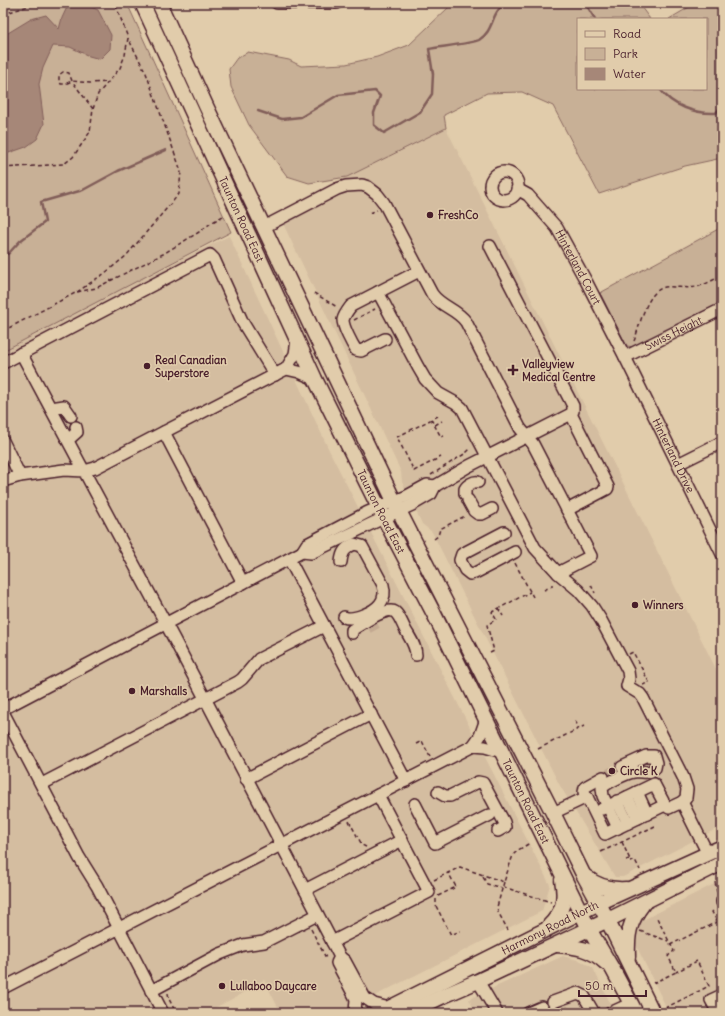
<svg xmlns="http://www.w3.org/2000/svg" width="725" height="1016" font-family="Delius,sans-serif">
<rect width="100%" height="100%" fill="#e1ccab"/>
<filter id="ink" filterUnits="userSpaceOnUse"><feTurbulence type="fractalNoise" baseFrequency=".025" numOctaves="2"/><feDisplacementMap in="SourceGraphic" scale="8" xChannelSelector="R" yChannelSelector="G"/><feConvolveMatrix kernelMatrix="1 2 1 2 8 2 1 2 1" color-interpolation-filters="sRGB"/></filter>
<g filter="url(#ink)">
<g fill="#d4bda0">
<polygon points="446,128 722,681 722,826 623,877 615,877 559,784 432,532 422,524 417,513 402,482 401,472 278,213 367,166"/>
<polygon points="229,236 329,450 550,885 542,911 341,1013 281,1013 264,980 252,986 253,988 205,1013 3,1013 3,344"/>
<polygon points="722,880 722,1013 669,1013 635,943 635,934 641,921"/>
<polygon points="563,956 581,961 593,968 615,1013 476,1013 469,999"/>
</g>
<g fill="#c8b096" stroke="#896860">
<polygon points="3,3 127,3 231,232 3,351"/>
<polygon points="465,3 638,3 650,19 578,19 578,89 706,89 706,19 669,19 696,3 722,3 722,158 685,166 599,194 553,106 522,92 487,93 444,115 446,128 347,177 309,183 287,176 249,125 231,87 229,69 237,58 248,52 289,60 301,66 346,64 377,57 409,45 449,7"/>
<polygon points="722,227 722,302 634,347 627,346 600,293"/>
</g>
<polygon fill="#a68778" stroke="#815d59" points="76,3 82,3 98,10 111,35 110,49 100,59 89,56 70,47 53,46 43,68 39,84 44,124 37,139 26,147 3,155 3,36 31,19 46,15 59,29 62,18 68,5"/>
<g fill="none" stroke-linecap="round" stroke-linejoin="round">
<g stroke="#815d59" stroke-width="2.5">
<polyline points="581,3 586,4 595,19"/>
<path d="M660,89C672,106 695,114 716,113L722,105"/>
<path d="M258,111L282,119L301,117L338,95L375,91L380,96L374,113V125L384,133L420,112L432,94L433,74L429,49C439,47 473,43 479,40C496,30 490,7 510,3"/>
<polyline points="3,255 9,253 20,241 45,222 41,202 83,190 118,171 166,150"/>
</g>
<g stroke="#c3a991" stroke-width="11" stroke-dasharray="11 5.5" stroke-linecap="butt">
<polyline points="368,628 377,623"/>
<polyline points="603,777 622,767"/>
<polyline points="549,1004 554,1013"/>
<polyline points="563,1009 566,1013"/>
</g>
<defs>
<g id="minor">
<polyline points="277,3 337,3"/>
<circle cx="504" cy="186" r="14"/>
<path id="s1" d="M517,189L528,195L557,228L586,281L625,357L722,554"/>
<path d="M264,227L337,189L346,186L362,185L368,187L377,194L384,203L432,294C441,307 457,309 466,322L520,428L533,444L591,556L558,573"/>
<polyline points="378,292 418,367 425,379 438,393 456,403 462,408 535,548 559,574 578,590 592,606 601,620 628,671 629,679 627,686 640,694 643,698 683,777 687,789 686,798 682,802 669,808 665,805 605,834 587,797 553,813"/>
<path d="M385,339L361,351L356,350C352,344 343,327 343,320C344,315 348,310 351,306L419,271"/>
<polyline points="21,353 84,471 95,468 164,432"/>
<path id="s2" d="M625,357L722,309"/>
<polyline points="3,363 210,255 214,259 243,323 275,375"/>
<polyline points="286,369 299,372 315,379"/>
<polyline points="51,408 64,406 71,416"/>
<polyline points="68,440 77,432 76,427"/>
<polyline points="3,441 20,476 64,470 84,471 174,639 340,957 345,961 365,998 374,1004 389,1008"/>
<polyline points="678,464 722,442"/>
<polyline points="3,481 20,476"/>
<path d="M465,494V489C467,485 474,481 478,482"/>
<polyline points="468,500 474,511 478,514 482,514 492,509"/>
<polyline points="567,510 607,489 608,487 571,414"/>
<polyline points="504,532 462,554 460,560 465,570 470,574 475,573 515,552"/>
<polyline points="302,552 307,544 368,512 407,496 427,485 435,486"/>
<polyline points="289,559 406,781"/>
<path d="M341,562C342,552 345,548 354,544L362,546L383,585C385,592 384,599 380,604C374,612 353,621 344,617"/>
<polyline points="243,583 164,432 286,369 295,354 297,340"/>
<path d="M352,633V630C360,625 387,606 395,612C400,616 403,626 406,631C410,638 416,646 416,655"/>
<polyline points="3,709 302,552 311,553 373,523 412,505 431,494 435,486 469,466 571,414 573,411 573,406 490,246"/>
<polyline points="3,712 79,857 97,886 163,1013"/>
<polyline points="473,746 485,747 502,752"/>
<polyline points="246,779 371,714"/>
<polyline points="42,784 238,682 242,679 259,659 324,626"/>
<polyline points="438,792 445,796 450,796 478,782 483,783 504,822 505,827 498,831"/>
<polyline points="637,792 647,814"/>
<polyline points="587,797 584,792 585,787 603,777"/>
<polyline points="627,797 638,818"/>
<polyline points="617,801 628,823"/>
<polyline points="682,802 708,854"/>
<polyline points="415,804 435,843 490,815"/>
<polyline points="602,809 654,784 665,805"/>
<path d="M618,828L603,796L602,788C606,783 627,773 634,772C642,771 648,775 655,768L656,763L654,756H646L622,767"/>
<polyline points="305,890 402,840"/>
<polyline points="722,901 722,902"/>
<polyline points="332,942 429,892 378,795"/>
<polyline points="340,957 337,963 356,999 355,1013"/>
<polyline points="478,981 497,1013"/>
<polyline points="3,988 473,746 480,736 486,719"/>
<polyline points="151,991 220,954 243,945 264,942 317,915"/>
<polyline points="553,1002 578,993 584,996 594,1013"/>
<polyline points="528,1013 542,1007"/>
<polyline points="610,1013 632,1003"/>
<polyline points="718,1013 711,1000 722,995"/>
</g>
<g id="major">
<path id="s3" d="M142,3L315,379L384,518L434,614L589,929L613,970L636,1013"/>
<polyline points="159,3 207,108 394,501 554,815 583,874 599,903 653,1013"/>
<path d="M586,877C598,887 611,890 626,889"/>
<path d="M549,926C563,912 566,900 562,880"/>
<path d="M556,945C577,947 590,948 606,963"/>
<path d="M628,957C627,935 629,922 643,904"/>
<path id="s4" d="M379,1013L599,903L722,847"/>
<polyline points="408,1013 441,997 478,981 608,920 722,863"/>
</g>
</defs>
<use href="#minor" stroke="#4a1f2b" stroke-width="14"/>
<use href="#major" stroke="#4a1f2b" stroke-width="17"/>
<g stroke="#4a1f2b" stroke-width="1.5" stroke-dasharray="4 3" stroke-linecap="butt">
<polyline points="3,14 29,6 41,3"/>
<polyline points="93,109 72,81 69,73 63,72 59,75 59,81 61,84 65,84 72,81 90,83 108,82"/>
<polyline points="3,168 64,164 73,157 90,132 93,109 98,94 120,68 125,55 128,38 115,3"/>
<polyline points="370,213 377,210"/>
<polyline points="77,292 105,273 126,256 179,194 181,171 146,73 128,38"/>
<polyline points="314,293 337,307"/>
<polyline points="354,320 375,309"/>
<polyline points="3,331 77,292 96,288 163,254 199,232 211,223 223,216"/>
<path d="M634,341C640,326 646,291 665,287C675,286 686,289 696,287C705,285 714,279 722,276"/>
<polyline points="438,416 397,437 414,471 441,457"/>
<polyline points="431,419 441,437 444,436"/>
<polyline points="435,425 442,421"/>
<polyline points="431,475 466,453 471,448"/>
<polyline points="434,539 438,536 440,529 465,516"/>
<polyline points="515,563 533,597"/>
<polyline points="591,585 595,593"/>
<polyline points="544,590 552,586 552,582"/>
<polyline points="498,608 503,616"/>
<polyline points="490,653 494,651 487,625 496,619 492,612 530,592"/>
<polyline points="629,654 633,652 649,682 643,685"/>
<polyline points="575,721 579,728"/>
<polyline points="416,744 422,741 430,757"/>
<polyline points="538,749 584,726"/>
<polyline points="349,821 362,845 366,847"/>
<polyline points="622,842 631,862 635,860 640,870"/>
<polyline points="601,852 655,826"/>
<polyline points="626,860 630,859"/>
<polyline points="483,877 487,884 502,888"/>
<polyline points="434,880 460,867 504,882 513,855 518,850 530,843"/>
<polyline points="504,882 497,907 498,912 508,930"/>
<polyline points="715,882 717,892"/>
<polyline points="503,887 551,902"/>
<polyline points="438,896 456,887 448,872"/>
<polyline points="436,899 436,906 451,935 460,931"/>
<polyline points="713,911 712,912 720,927 722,928"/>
<polyline points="311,929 327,960"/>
<polyline points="640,931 668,941"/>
<polyline points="670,945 717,922"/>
<polyline points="653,983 676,972 668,956 674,951 657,918"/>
<polyline points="168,993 169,999 176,1013"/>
<polyline points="665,1008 709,986 697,961 676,972"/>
</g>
<use href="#minor" stroke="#e1ccab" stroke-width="11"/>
<use href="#major" stroke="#e1ccab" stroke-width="14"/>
</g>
</g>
<g fill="#4a1f2b" stroke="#e1ccab" stroke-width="1.5">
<circle cx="430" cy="215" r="4"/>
<circle cx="147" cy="366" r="4"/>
<path d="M511 364h4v4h4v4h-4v4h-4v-4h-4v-4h4z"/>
<circle cx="635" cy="605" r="4"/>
<circle cx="132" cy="691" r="4"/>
<circle cx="612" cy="771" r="4"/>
<circle cx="222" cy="986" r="4"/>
</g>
<g text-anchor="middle" stroke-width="3" stroke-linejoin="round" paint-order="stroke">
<g font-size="11" font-weight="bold" fill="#4a1f2b" stroke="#e1ccab" text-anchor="start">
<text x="438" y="219">FreshCo</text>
<text x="155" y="364">Real Canadian<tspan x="155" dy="13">Superstore</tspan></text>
<text x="522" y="368">Valleyview<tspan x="522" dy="13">Medical Centre</tspan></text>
<text x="643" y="609">Winners</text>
<text x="140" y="695">Marshalls</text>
<text x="620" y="775">Circle K</text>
<text x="230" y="990">Lullaboo Daycare</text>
</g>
<g font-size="11" fill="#4a1f2b" stroke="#e1ccab">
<text dy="4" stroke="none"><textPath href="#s3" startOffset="238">Taunton Road East</textPath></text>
<text dy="4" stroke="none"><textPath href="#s1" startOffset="101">Hinterland Court</textPath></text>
<text dy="4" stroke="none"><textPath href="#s2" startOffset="54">Swiss Height</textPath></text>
<text dy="4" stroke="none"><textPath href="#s1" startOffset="312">Hinterland Drive</textPath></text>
<text dy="4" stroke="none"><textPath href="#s3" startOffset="562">Taunton Road East</textPath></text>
<text dy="4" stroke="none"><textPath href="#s3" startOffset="886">Taunton Road East</textPath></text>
<text dy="4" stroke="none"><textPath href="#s4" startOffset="191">Harmony Road North</textPath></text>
</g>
</g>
<rect width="725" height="1016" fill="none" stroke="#e1ccab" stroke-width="16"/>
<rect x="8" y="8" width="709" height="1000" fill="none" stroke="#4a1f2b" stroke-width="1.5" filter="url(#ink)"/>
<rect x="577" y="18" width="130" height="72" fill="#e1ccab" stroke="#a58778"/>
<rect x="585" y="31" width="20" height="6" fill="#e1ccab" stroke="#a58778"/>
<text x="613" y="38" font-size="12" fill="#4a1f2b">Road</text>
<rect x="585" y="48" width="20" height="12" fill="#c8b096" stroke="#a58778"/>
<text x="613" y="58" font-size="12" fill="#4a1f2b">Park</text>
<rect x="585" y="68" width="20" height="12" fill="#a68778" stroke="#a58778"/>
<text x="613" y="78" font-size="12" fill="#4a1f2b">Water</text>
<path d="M579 990v6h67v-6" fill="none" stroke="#4a1f2b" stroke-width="2"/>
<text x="585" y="990" font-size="12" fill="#4a1f2b" stroke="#e1ccab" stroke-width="3" paint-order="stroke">50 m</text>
</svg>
